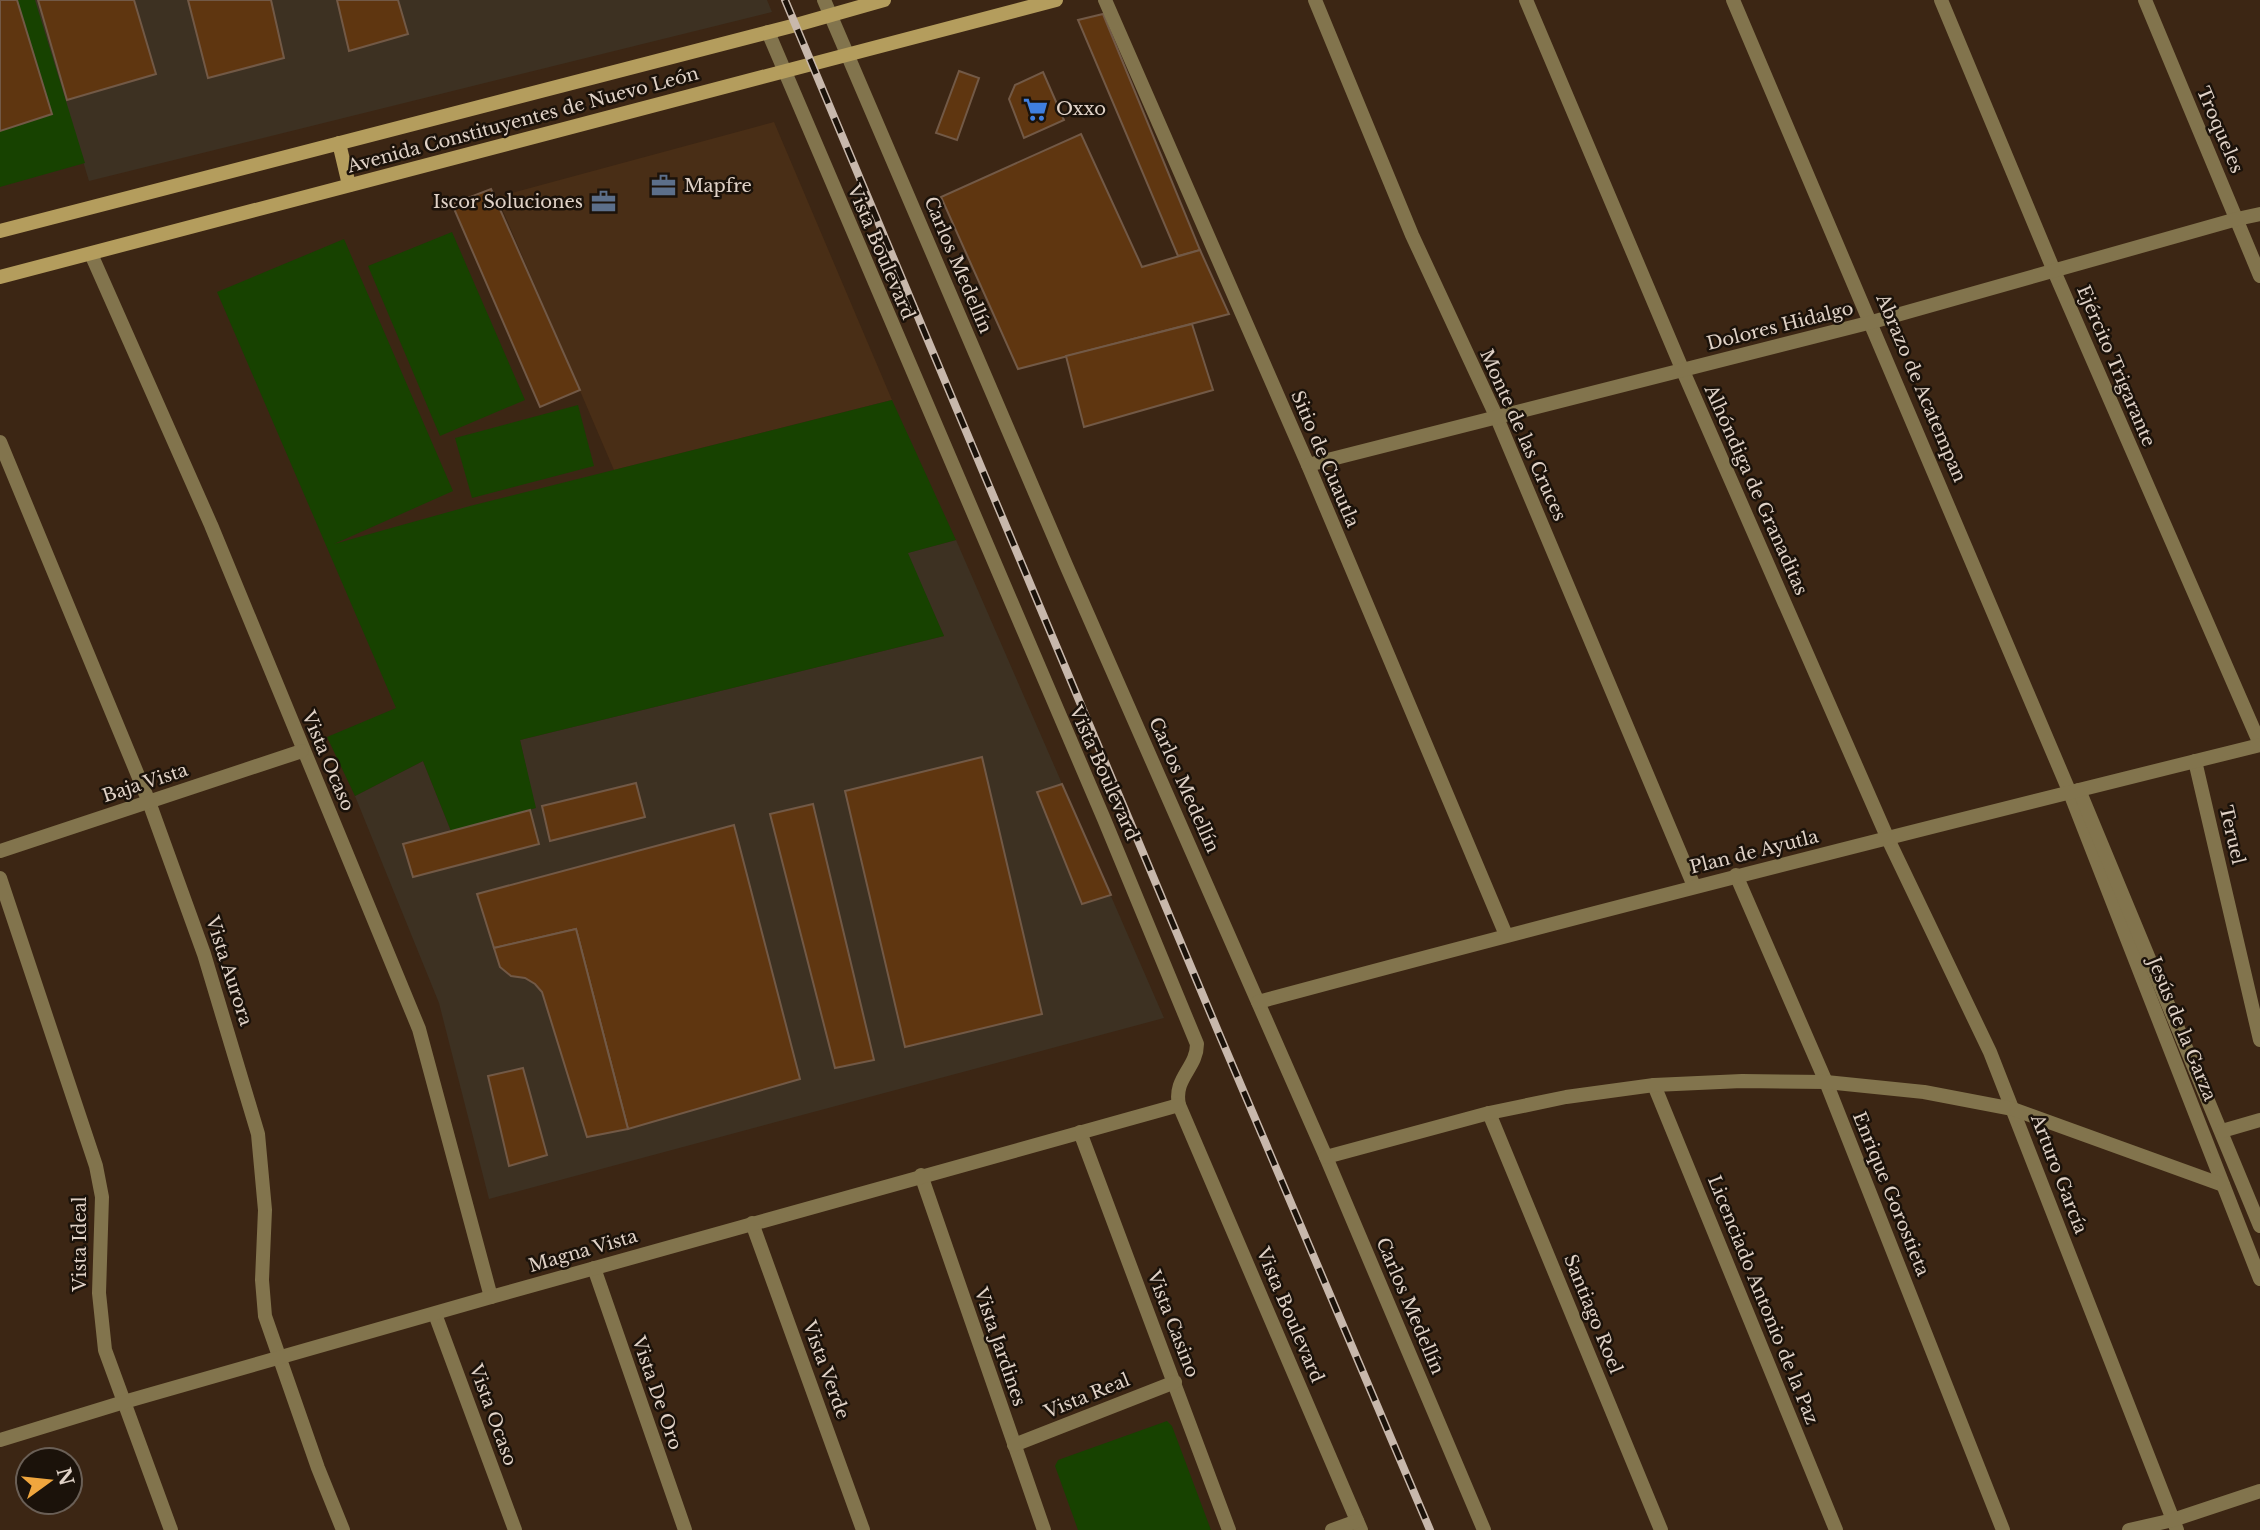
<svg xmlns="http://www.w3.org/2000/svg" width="2260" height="1530" font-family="'Libre Baskerville',serif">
<rect width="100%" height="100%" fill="#3c2614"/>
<polygon fill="#492e16" points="774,122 892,400 614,470 497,197"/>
<g fill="#3d3122">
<polygon points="34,0 767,0 772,12 89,181"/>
<polygon points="956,540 1164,1018 489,1199 439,1003 355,796 423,761 451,831 535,808 520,740 944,636 907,553"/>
</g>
<g fill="#174200">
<polygon points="0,0 35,0 85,163 0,187"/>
<polygon points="452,232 525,400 440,436 368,266"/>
<polygon points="344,239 453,491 334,544 470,506 892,400 956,540 908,553 944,636 520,740 536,808 451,831 423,761 355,796 327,737 396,708 217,292"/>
<polygon points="578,405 594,466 472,498 455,438"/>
<polygon points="1167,1421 1172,1426 1211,1530 1078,1530 1055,1466 1058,1460"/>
</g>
<g fill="#5f3610" stroke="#725946" stroke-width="2">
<polygon points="0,0 17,0 52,114 0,131"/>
<polygon points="38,0 134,0 156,74 67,100"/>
<polygon points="188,0 271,0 284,58 208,78"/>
<polygon points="337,0 398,0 408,34 349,51"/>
<polygon points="1103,14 1200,250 1178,256 1078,20"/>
<polygon points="959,71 979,78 957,140 936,133"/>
<polygon points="1043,72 1064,120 1024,138 1009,99 1015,85"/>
<polygon points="1081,134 1142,267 1200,250 1229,314 1018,369 941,197"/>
<polygon points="491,189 580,390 540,407 452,204"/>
<polygon points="1192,324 1213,390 1084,427 1066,356"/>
<polygon points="982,757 1042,1014 905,1047 845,791"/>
<polygon points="636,783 645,817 550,841 542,806"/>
<polygon points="1062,784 1111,895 1082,904 1037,792"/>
<polygon points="813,804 874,1060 835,1068 770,814"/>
<polygon points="530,810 539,844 413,877 403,844"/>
<polygon points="734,825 800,1079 628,1129 576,929 494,948 477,894"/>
<polygon points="576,929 628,1129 587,1137 542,992 535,984 525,978 511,976 500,967 494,948"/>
<polygon points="523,1068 547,1155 509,1166 488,1076"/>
</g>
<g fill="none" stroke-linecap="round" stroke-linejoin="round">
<g stroke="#82744d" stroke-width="14">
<polyline points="824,0 1066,565 1326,1157 1484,1530"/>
<polyline points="1105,0 1308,465 1506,935"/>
<polyline points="1315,0 1412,235 1497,418 1694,886"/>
<polyline points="1526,0 1683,371 1888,839 1990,1052 2177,1530"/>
<polyline points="1733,0 2070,793 2260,1279"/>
<polyline points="1941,0 2054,271 2260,744"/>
<polyline points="2145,0 2260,276"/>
<path d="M768,32L1104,819L1197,1044C1197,1068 1173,1078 1179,1105L1361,1530"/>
<polyline points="91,254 211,525 419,1029 491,1297"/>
<polyline points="0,442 149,802 204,954 258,1134 265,1210 262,1280 265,1316 318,1468 343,1530"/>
<polyline points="1308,465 1872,322 2237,219 2260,214"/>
<polyline points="2195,761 2260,1040"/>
<polyline points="2079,790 2260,1226"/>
<polyline points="0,851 302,751"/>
<polyline points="1736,875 1826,1082 2003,1530"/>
<polyline points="0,878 96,1166 102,1197 99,1293 105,1350 171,1530"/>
<path d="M1258,1002C1591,912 1925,828 2260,745"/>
<polyline points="1654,1085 1836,1530"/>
<polyline points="1489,1113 1661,1530"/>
<polyline points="2222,1131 2260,1120"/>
<polyline points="1080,1132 1229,1530"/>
<polyline points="1326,1157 1489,1113 1566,1097 1654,1085 1742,1081 1826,1082 1924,1092 2013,1109 2223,1185"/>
<polyline points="921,1175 1044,1530"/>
<polyline points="752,1223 863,1530"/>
<polyline points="594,1268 685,1530"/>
<polyline points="435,1314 515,1530"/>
<polyline points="0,1440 124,1402 491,1297 1179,1105"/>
<polyline points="1014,1445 1175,1382"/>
<polyline points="1332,1530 1357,1521"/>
<polyline points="2129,1530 2173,1520 2260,1491"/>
</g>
<g stroke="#b49d5d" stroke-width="14">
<polyline points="339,143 349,185"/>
<polyline points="0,231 796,25 884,0"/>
<polyline points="0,277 1056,0"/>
</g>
<defs>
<polyline id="rail" points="785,0 1220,1036 1430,1530"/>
</defs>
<use href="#rail" stroke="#c8b8ac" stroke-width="8"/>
<use href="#rail" stroke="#1b120a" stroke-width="5" stroke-dasharray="16" stroke-linecap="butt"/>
</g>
<defs>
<symbol id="supermarket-bare" viewBox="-9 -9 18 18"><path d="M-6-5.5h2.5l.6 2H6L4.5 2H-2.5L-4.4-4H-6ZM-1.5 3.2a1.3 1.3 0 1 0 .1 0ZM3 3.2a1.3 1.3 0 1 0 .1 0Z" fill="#3f7fe0" stroke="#1b120a" stroke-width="2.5" paint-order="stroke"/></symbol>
<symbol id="office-bare" viewBox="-9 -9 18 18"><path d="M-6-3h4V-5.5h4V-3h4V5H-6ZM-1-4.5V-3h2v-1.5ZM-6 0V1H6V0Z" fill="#5c6f8a" stroke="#1b120a" stroke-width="2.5" paint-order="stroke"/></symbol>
</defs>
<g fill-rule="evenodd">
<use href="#supermarket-bare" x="1018" y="92" width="35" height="35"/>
<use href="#office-bare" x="646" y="168" width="35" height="35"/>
<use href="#office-bare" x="586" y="184" width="35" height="35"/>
</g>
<g text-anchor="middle" stroke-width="5" stroke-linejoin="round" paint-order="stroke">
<g font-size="18" fill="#e0d2c7" stroke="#1b120a" text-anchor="start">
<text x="1056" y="115">Oxxo</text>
<text x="684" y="192">Mapfre</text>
<text x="583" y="208" text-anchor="end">Iscor Soluciones</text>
</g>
<g font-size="18" fill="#e0d2c7" stroke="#1b120a">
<text transform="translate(523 120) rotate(-15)" y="6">Avenida Constituyentes de Nuevo León</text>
<text transform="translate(2220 130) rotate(67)" y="6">Troqueles</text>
<text transform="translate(881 252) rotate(67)" y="6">Vista Boulevard</text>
<text transform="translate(958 265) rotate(67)" y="6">Carlos Medellín</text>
<text transform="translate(1780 326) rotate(-14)" y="6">Dolores Hidalgo</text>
<text transform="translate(2116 366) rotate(67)" y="6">Ejército Trigarante</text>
<text transform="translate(1921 388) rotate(67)" y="6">Abrazo de Acatempan</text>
<text transform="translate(1523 435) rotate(66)" y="6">Monte de las Cruces</text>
<text transform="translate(1325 459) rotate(67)" y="6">Sitio de Cuautla</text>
<text transform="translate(1756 490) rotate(66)" y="6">Alhóndiga de Granaditas</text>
<text transform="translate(328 761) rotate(67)" y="6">Vista Ocaso</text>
<text transform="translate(1104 773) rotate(66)" y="6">Vista Boulevard</text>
<text transform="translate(145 783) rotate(-18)" y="6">Baja Vista</text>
<text transform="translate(1184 785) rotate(66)" y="6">Carlos Medellín</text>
<text transform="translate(2232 835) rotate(77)" y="6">Teruel</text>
<text transform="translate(1754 852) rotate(-14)" y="6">Plan de Ayutla</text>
<text transform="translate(229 971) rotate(72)" y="6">Vista Aurora</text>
<text transform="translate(2182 1029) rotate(68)" y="6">Jesús de la Garza</text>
<text transform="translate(2059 1174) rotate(69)" y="6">Arturo García</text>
<text transform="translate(1891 1194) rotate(68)" y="6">Enrique Gorostieta</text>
<text transform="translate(80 1244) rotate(-90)" y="6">Vista Ideal</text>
<text transform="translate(583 1251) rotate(-16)" y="6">Magna Vista</text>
<text transform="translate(1763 1300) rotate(68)" y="6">Licenciado Antonio de la Paz</text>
<text transform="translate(1410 1306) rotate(67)" y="6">Carlos Medellín</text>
<text transform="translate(1593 1314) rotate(68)" y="6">Santiago Roel</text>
<text transform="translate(1290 1315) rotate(67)" y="6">Vista Boulevard</text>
<text transform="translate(1173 1324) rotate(69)" y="6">Vista Casino</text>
<text transform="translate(1000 1347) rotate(71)" y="6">Vista Jardines</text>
<text transform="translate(826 1370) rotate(70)" y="6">Vista Verde</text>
<text transform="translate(657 1393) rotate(71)" y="6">Vista De Oro</text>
<text transform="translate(1087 1396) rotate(-22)" y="6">Vista Real</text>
<text transform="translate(493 1415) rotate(70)" y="6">Vista Ocaso</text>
</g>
</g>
<g transform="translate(49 1481) rotate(75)"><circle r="33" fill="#1b120a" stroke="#6a5f56" stroke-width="2"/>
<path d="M0-5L12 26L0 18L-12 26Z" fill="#f0a63e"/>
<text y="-10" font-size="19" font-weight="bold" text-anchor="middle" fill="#e0d2c7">N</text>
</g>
</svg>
